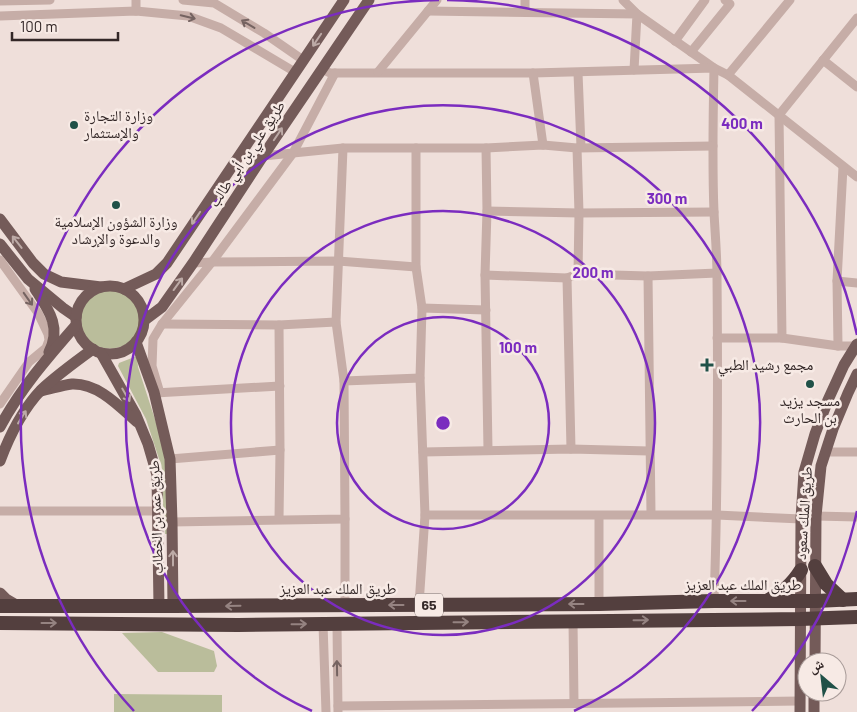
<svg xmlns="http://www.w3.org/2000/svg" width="857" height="712" font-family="Barlow,'Noto Naskh Arabic',sans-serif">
<rect width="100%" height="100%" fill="#efdfda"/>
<g fill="#babd9b">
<path d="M115,290C127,294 133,297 137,309C152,348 96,364 82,330C81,325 81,320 81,315C85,296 98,291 115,290Z"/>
<polygon points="137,356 138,367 164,447 168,500 168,534 165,534 160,462 146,419 118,366 119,363"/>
<polygon points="162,632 214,651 217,666 214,672 158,672 122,633"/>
<polygon points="114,694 222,695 222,712 114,712"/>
</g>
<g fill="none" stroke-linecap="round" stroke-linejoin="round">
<g stroke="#c6ada7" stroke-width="9">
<polyline points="183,0 214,3 264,33 303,60"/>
<polyline points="623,0 637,14 714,68 728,75 857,177"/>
<polyline points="0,1 50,0"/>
<polyline points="136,11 136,0"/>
<polyline points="428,11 637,14 634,70"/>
<polyline points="525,12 525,0"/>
<polyline points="0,16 136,11 188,16 221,28 295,72"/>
<polyline points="675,41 705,0"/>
<polyline points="691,52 730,4 725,0"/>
<polyline points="823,60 857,87"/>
<path d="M322,69L330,73H533L714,68C713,116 712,164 714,212C715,233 717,254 717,276C718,384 718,492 714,601"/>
<polyline points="378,72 437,0"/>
<polyline points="533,73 543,145"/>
<polyline points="578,73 581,147"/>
<polyline points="728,75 790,0"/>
<polyline points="416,148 416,267 422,308 420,378 425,515 419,605"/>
<polyline points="486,148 487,211 485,275 488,450"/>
<polyline points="577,148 579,213 578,274"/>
<polyline points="263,156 343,148 486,148 543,145 577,148 713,146"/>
<polyline points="487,211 579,213 714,212"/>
<polyline points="0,260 38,313 48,334 49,340 46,348 29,362 0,404"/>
<polyline points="193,263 212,262 338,261 416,267"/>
<polyline points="485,275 567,278 578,274 648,276 717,273"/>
<polyline points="648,276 651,514"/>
<polyline points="567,278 571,449"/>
<polyline points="837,281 857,283"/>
<polyline points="422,308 486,310"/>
<polyline points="162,324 279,325 336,322"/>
<polyline points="717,338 782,338 838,346 856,346"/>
<polyline points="782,338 779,115 857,18"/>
<polyline points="838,346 837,281 843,167"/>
<polyline points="344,381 420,378"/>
<polyline points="155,393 280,386"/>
<polyline points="160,393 152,366 153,339 162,324 212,262 293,153 335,73"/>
<polyline points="423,452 571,449 649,451"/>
<polyline points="826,452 857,452"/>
<polyline points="170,459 280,450"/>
<polyline points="0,511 158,511"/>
<polyline points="425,515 717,515 801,519"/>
<polyline points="816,516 857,517"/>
<polyline points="279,519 280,450 279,325"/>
<polyline points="345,519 345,605"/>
<polyline points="172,522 345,519 344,381 336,322 343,148"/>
<polyline points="599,604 599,516"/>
<polyline points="573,621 574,703"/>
<polyline points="323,624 326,712"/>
<polyline points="337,624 338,712"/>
<polyline points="338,706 800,701"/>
</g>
<g stroke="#745b59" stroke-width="11">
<polyline points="0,219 33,263 44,274 61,282 101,287"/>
<polyline points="0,244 28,279 63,308 76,317"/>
<circle cx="110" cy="320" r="34"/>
<path d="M35,289C48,309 62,327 49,352"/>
<polyline points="124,289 156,274 167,263 344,0"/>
<polyline points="146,319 162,307 193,263 263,156 369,0"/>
<polyline points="136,342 154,392 170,459 172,522 173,606"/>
<polyline points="101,353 136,415 148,444 157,475 159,606"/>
<path d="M41,391C51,389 62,385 72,384C98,383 119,406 137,422"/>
<path d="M0,427C20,389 49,356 76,325"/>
<path d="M0,461C9,437 23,409 41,390C57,375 75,362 93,349"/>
<polyline points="0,593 6,599 18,606"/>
<polyline points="815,662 816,516 821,466 833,429 848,393 857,374"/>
<polyline points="800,712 801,519 804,472 815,434 828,400 844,365 857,344"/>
<polyline points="814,712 814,692"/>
</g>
<g stroke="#533f3e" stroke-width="14">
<polyline points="815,566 826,584 843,600"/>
<path d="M767,601C783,591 791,586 801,570"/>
<polyline points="0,606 173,606 599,604 714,601 816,601 857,599"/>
<polyline points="0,623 238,625 800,619 857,617"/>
</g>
</g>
<defs><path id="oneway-shaft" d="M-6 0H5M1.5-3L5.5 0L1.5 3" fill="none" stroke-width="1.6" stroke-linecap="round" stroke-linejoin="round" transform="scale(1.25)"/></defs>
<g stroke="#756361">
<use href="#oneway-shaft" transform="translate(188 17) rotate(13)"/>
<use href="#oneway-shaft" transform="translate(248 24) rotate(-149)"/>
<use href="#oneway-shaft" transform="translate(28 299) rotate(55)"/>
<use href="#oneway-shaft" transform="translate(337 668) rotate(-91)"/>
</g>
<g stroke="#bcaaa6">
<use href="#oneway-shaft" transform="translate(317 40) rotate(124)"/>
<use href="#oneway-shaft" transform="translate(278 134) rotate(-56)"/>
<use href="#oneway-shaft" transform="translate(196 218) rotate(124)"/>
<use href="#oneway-shaft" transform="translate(17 242) rotate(-128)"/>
<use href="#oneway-shaft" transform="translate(178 284) rotate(-54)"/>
<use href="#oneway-shaft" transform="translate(126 395) rotate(60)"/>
<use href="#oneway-shaft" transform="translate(22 417) rotate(-58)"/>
<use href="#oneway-shaft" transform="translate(173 558) rotate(-90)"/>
</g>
<g stroke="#958381">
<use href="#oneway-shaft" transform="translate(738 601) rotate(180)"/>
<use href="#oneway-shaft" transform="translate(576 604) rotate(180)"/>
<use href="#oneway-shaft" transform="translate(396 605) rotate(-180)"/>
<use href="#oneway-shaft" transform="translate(233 606) rotate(179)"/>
<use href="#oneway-shaft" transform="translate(641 620) rotate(-1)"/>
<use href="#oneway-shaft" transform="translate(461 622) rotate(-1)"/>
<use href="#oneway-shaft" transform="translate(49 623)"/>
<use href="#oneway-shaft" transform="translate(299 624) rotate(-1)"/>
</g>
<g fill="none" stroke="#7b2cbf" stroke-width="2.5">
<circle cx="443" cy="423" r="106"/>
<circle cx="443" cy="423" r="212"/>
<path d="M312 711A317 317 0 1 1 574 711"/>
<path d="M857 511A423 423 0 0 1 752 711M134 711A423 423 0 0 1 439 0M447 0A423 423 0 0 1 857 335"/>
</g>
<g fill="#205148" stroke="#f7eae5" stroke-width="2">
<circle cx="74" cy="125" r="5"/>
<circle cx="116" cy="205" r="5"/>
<path d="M704.5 357.5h5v5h5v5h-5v5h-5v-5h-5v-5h5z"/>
<circle cx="810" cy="384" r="5"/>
</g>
<g text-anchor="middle" stroke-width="5" stroke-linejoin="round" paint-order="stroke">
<rect fill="#f7eae5" stroke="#6e6260" stroke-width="1" x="415" y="593.5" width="28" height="23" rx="4"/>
<g font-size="14" font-weight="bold" fill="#332727">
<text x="429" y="610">65</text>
</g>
<g font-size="15" fill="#332727" stroke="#f7eae5" text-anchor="start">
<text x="84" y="121">وزارة التجارة<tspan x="84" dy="17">والإستثمار</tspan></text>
<text x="116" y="227" text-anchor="middle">وزارة الشؤون الإسلامية<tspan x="116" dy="17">والدعوة والإرشاد</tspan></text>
<text x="718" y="370">مجمع رشيد الطبي</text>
<text x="810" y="406" text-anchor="middle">مسجد يزيد<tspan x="810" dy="17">بن الحارث</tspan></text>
</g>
<g font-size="15" fill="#332727" stroke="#f7eae5">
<text transform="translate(247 154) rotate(-56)" y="5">طريق علي بن أبي طالب</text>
<text transform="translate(804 513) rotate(-86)" y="5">طريق الملك سعود</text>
<text transform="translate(156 517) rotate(-92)" y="5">طريق عمر بن الخطاب</text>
<text x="743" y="590">طريق الملك عبد العزيز</text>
<text x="338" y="594">طريق الملك عبد العزيز</text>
</g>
</g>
<circle cx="443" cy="423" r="8" fill="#7b2cbf" stroke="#f7eae5" stroke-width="2.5"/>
<g font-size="15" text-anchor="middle" font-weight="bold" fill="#7b2cbf" stroke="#f7eae5" stroke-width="5" stroke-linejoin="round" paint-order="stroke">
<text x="742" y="129">400 m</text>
<text x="667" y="204">300 m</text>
<text x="593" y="278">200 m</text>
<text x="518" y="353">100 m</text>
</g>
<g transform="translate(822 677) rotate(332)"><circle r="24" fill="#f7eae5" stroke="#a99c99"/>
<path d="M0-4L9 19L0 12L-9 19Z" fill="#205148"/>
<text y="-8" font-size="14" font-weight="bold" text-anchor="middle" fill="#332727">ش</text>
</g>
<path d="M12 32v8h106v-8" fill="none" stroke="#332727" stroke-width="2.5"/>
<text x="20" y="32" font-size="15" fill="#332727" stroke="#f7eae5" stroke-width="4" paint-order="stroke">100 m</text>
</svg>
